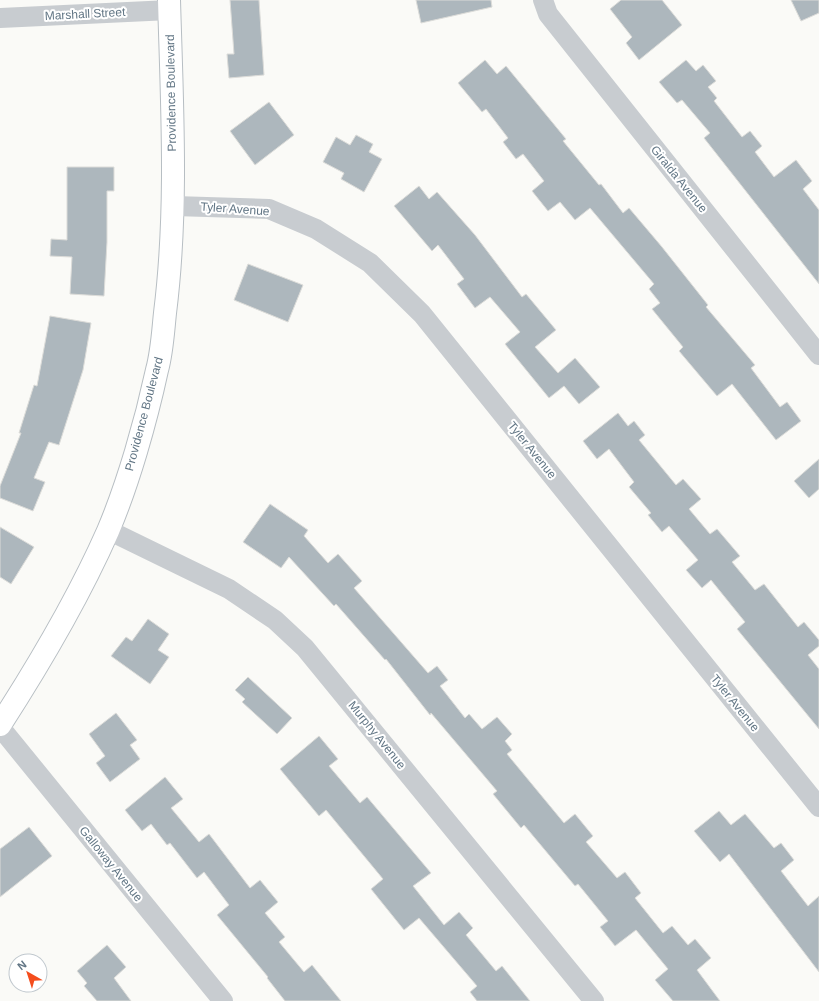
<svg xmlns="http://www.w3.org/2000/svg" width="819" height="1001" font-family="Helvetica,sans-serif">
<rect width="100%" height="100%" fill="#fafaf7"/>
<g fill="#adb7bd" stroke="#dcdcd9">
<polygon points="230,0 259,0 264,75 229,78 227,54 234,54"/>
<polygon points="416,0 491,0 492,7 421,23"/>
<polygon points="621,0 662,0 682,25 639,60 626,43 632,37 610,9"/>
<polygon points="791,0 819,0 819,13 801,21"/>
<polygon points="485,60 497,74 506,66 566,139 563,141 599,185 601,184 623,213 629,208 662,247 708,305 706,307 755,365 751,368 780,407 787,402 801,421 776,440 732,384 717,396 679,351 683,347 652,309 660,303 649,289 654,284 590,208 575,220 560,202 548,211 532,191 544,181 523,154 516,159 503,142 508,138 486,109 482,112 458,83"/>
<polygon points="686,60 696,71 703,65 716,81 708,87 717,98 714,101 742,137 750,131 762,146 755,152 774,177 796,160 812,181 803,189 819,210 819,284 704,138 710,133 682,100 677,103 659,82"/>
<polygon points="269,102 294,135 255,165 230,131"/>
<polygon points="356,135 373,144 369,152 382,159 364,192 341,179 344,173 323,162 336,137 350,145"/>
<polygon points="67,167 114,167 114,191 107,191 107,242 104,296 70,294 72,257 50,256 51,239 67,240"/>
<polygon points="419,186 429,199 437,192 475,235 522,297 526,294 556,330 535,347 558,373 575,358 600,387 579,404 564,386 549,398 505,344 520,332 490,297 475,308 457,284 464,279 438,245 432,251 394,206"/>
<polygon points="248,264 303,285 288,322 234,300"/>
<polygon points="50,316 91,323 83,370 59,445 49,442 34,478 45,482 33,511 0,498 0,486 21,433 19,433 34,385 37,386"/>
<polygon points="618,413 628,426 634,421 645,435 639,440 676,485 683,479 701,499 689,509 710,534 717,529 740,556 732,562 755,590 764,584 798,627 804,622 819,640 819,646 808,655 819,669 819,729 737,629 745,622 711,580 702,588 686,570 698,560 669,526 662,532 648,515 651,513 629,487 634,482 609,449 597,459 583,441"/>
<polygon points="819,459 819,489 809,498 794,481"/>
<polygon points="270,504 308,530 304,536 328,563 338,554 362,581 354,588 428,673 437,666 448,680 440,686 465,718 469,714 482,729 497,717 512,734 505,741 512,750 507,754 564,823 575,814 593,836 586,842 617,878 625,872 641,893 635,898 663,933 672,926 688,945 695,939 711,958 697,970 720,1001 673,1001 655,980 668,969 636,930 615,946 600,927 608,921 578,884 575,886 524,825 521,828 493,794 497,791 431,713 430,715 386,659 385,660 336,604 334,606 289,557 281,568 243,542"/>
<polygon points="0,527 34,547 11,584 0,577"/>
<polygon points="148,619 169,634 158,650 169,657 150,684 111,656 126,637 132,641"/>
<polygon points="248,677 292,718 277,734 242,702 245,699 235,690"/>
<polygon points="116,713 137,740 130,745 140,759 110,782 96,763 105,756 89,734"/>
<polygon points="319,736 338,759 329,766 360,803 367,797 431,873 413,886 444,925 459,912 473,928 466,935 496,971 502,966 530,1001 477,1001 470,992 477,986 419,918 404,930 371,889 383,879 326,810 319,816 280,769"/>
<polygon points="165,777 183,799 171,808 199,842 209,834 250,888 260,880 278,902 265,913 285,937 279,942 304,972 312,965 341,1001 285,1001 267,978 268,977 217,915 229,905 204,872 197,878 170,843 167,845 151,824 142,831 125,810"/>
<polygon points="719,811 731,825 745,814 774,848 781,843 794,860 781,871 808,906 819,896 819,972 729,854 720,862 694,831"/>
<polygon points="29,827 52,856 0,897 0,849"/>
<polygon points="107,945 126,967 114,978 131,1001 97,1001 84,986 87,983 77,971"/>
</g>
<g fill="none" stroke-linecap="round" stroke-linejoin="round">
<defs>
<path id="secondary" d="M0,725C40,663 78,599 108,531C128,484 146,421 157,370C162,352 163,332 165,313C178,209 172,105 169,0"/>
</defs>
<use href="#secondary" stroke="#b7bec3" stroke-width="24"/>
<g stroke="#c8ccd0" stroke-width="20">
<polyline points="543,0 548,14 819,355"/>
<polyline points="0,18 170,10"/>
<polyline points="174,206 269,209 316,229 370,263 422,314 819,807"/>
<polyline points="108,530 229,589 275,620 305,648 594,1001"/>
<polyline points="0,727 223,1001"/>
</g>
<use href="#secondary" stroke="#fff" stroke-width="22"/>
</g>
<g text-anchor="middle" stroke-width="4" stroke-linejoin="round" paint-order="stroke">
<g font-size="12" fill="#627685" stroke="#fff">
<text transform="translate(85 14) rotate(-3)" y="4">Marshall Street</text>
<text transform="translate(171 93) rotate(-91)" y="4">Providence Boulevard</text>
<text transform="translate(679 179) rotate(51)" y="4">Giralda Avenue</text>
<text transform="translate(235 209) rotate(4)" y="4">Tyler Avenue</text>
<text transform="translate(144 414) rotate(-75)" y="4">Providence Boulevard</text>
<text transform="translate(532 450) rotate(51)" y="4">Tyler Avenue</text>
<text transform="translate(735 703) rotate(51)" y="4">Tyler Avenue</text>
<text transform="translate(377 735) rotate(51)" y="4">Murphy Avenue</text>
<text transform="translate(111 864) rotate(51)" y="4">Galloway Avenue</text>
</g>
</g>
<g transform="translate(28 973) rotate(321)"><circle r="19" fill="#ffffff" stroke="#c0c8ce"/>
<path d="M0-3L7 15L0 10L-7 15Z" fill="#f44d1d"/>
<text y="-6" font-size="11" font-weight="bold" text-anchor="middle" fill="#627685">N</text>
</g>
</svg>
